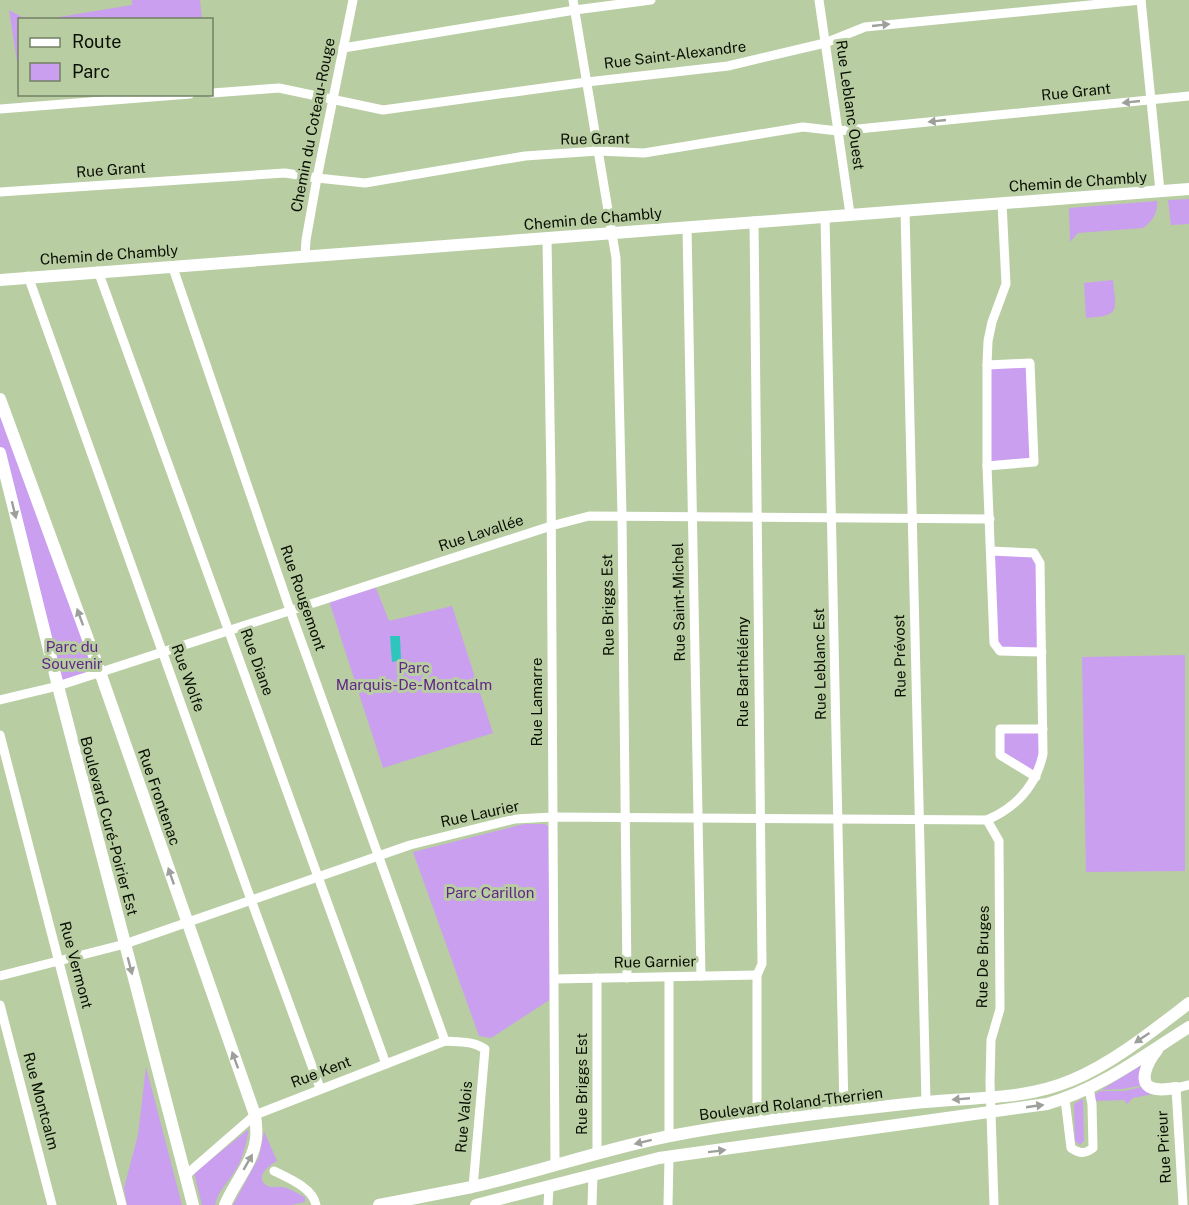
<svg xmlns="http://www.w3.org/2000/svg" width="1189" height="1205" font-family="'Public Sans',sans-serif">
<rect width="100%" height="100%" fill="#b9cda3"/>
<g fill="#ca9fef">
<polygon points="132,0 200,0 202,19 47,19 132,5"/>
<polygon points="9,10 26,19 20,20 19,61 17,62"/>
<polygon points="1189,199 1189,224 1171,225 1168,200"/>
<path d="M1157,201C1158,212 1153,221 1143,228L1078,233L1070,242L1069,208Z"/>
<path d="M1113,280C1116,311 1121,316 1086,318L1084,283Z"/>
<polygon points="1030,363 1034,462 987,466 987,365"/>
<polygon points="0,399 100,672 58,686 0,453"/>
<polygon points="991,551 1039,558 1042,652 996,648"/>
<polygon points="374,583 389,621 452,606 493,733 383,768 328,598"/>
<polygon points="1185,655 1185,871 1086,872 1082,657"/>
<polygon points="1000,729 1043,729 1036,777 1000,755"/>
<polygon points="524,824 544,824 548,826 551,999 491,1038 479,1036 413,852"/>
<polygon points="1142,1065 1144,1085 1123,1089 1101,1090"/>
<polygon points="146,1067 182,1205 127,1205 124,1188 138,1135"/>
<polygon points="1145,1086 1162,1092 1133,1098 1127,1104 1124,1100 1094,1101 1095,1095 1099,1091 1124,1091"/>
<polygon points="1082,1099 1083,1100 1084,1141 1080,1145 1075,1141 1074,1104"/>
<path d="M249,1129C246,1144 243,1159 235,1171C227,1184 218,1191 215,1205H202L194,1173Z"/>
<path d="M264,1131L277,1161C269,1165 253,1178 268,1186C272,1188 277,1186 282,1187C290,1188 298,1194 305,1197V1202L291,1205H233L259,1157Z"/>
</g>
<polygon fill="#2cc6bc" points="390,636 400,636 401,660 392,662"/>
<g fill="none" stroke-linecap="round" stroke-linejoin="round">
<g stroke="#fff" stroke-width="9">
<polyline points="573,0 616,258 622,516 627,978"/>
<polyline points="819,0 850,214"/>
<polyline points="1141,0 1160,191"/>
<polyline points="343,48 575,10 651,0"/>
<polyline points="212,93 279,88 383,110 587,82 728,66 825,43 865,27 1141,0"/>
<polyline points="0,109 190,94"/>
<polyline points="0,192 285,173 317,178 365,183 525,156 598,151 644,153 803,127 838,131 1189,96"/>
<polyline points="1002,203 1006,284 992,322 988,341 987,365 987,466 994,643 1000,651 1042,652"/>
<polyline points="905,210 926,1102"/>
<polyline points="825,216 844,1111"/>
<polyline points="754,221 762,964 757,975 757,1121"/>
<polyline points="687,227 701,976"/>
<polyline points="547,239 551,479 555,1165"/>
<polyline points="305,256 306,240 317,178 353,0"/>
<polyline points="172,265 290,610 445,1041"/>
<polyline points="98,271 386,1064"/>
<polyline points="28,276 250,897 320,1088"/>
<polyline points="987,365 1030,363 1034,462 987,466"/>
<polyline points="0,700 58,686 551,526 589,516 990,519"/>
<polyline points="0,735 122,1205"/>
<polyline points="1036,777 1000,755 1000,729 1043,729"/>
<polyline points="987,820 999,841 1000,1009 991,1040 990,1082 994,1205"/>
<path d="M0,976L125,944L410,845L515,819L553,817L987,820C1017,807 1036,786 1043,754L1040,563L1034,553L991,551"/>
<polyline points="597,978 597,1154"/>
<polyline points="555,979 757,975"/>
<polyline points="0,1005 52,1205"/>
<path d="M1065,1099L1071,1148C1080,1154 1085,1154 1093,1148L1092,1104L1089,1089"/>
<polyline points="669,1136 669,977"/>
<path d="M274,1171C288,1178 313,1188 316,1205"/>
<path d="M186,1175L255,1115L445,1041C459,1042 473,1041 485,1049L473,1187"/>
<polyline points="548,1205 549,1187"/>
<polyline points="592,1205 593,1174"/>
<polyline points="668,1205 669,1157"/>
<polyline points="1183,1205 1176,1088 1189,1085"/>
</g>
<g stroke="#fff" stroke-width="12">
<polyline points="0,280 1189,189"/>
<path d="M0,399L100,672L255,1115C256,1123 257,1131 256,1139C253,1163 234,1183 225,1205"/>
<polyline points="0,453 59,690 193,1205"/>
<path d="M1157,1050C1149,1060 1134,1086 1156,1089C1162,1090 1170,1089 1176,1088"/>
<path d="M379,1205C410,1199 442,1193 472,1187C539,1172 603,1149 670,1136C754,1120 840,1111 925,1102C974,1097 1026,1100 1072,1080C1113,1063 1154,1030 1189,1003"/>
<path d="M476,1205L659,1158L1047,1104C1100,1089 1143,1056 1189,1027"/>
</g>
</g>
<defs><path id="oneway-solid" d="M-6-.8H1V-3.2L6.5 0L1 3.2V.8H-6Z" transform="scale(1.5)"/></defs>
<g fill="#9d9f9a">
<use href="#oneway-solid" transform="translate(881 25) rotate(-6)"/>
<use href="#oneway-solid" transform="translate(1131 102) rotate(174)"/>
<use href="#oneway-solid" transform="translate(937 121) rotate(174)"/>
<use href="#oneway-solid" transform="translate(14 510) rotate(76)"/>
<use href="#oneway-solid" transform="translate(80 617) rotate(-110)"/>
<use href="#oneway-solid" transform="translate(171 876) rotate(-109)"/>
<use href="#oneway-solid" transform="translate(130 966) rotate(75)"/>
<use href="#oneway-solid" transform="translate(1142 1038) rotate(146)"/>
<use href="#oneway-solid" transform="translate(235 1060) rotate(-110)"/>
<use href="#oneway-solid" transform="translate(961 1099) rotate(175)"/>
<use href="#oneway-solid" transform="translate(1035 1106) rotate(-8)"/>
<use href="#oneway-solid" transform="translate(643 1142) rotate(166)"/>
<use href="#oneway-solid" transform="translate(717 1151) rotate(-7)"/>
<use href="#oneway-solid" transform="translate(248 1162) rotate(-60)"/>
</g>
<g text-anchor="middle" stroke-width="6" stroke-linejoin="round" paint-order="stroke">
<g font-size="15" fill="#090f03" stroke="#b9cda3">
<text transform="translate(675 55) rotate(-7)" y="5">Rue Saint-Alexandre</text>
<text transform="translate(1076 92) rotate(-6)" y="5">Rue Grant</text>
<text transform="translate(850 105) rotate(82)" y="5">Rue Leblanc Ouest</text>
<text transform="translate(313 125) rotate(-79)" y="5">Chemin du Coteau-Rouge</text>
<text transform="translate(595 139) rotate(-1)" y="5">Rue Grant</text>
<text transform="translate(111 170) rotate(-4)" y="5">Rue Grant</text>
<text transform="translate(1078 182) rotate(-4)" y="5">Chemin de Chambly</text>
<text transform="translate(593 219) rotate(-5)" y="5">Chemin de Chambly</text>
<text transform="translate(109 255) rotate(-4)" y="5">Chemin de Chambly</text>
<text transform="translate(481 533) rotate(-18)" y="5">Rue Lavallée</text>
<text transform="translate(303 598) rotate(71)" y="5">Rue Rougemont</text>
<text transform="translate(679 602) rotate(-91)" y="5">Rue Saint-Michel</text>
<text transform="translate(608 605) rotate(-91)" y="5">Rue Briggs Est</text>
<text transform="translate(900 656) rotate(-91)" y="5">Rue Prévost</text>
<text transform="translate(257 662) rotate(70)" y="5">Rue Diane</text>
<text transform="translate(820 664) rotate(-91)" y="5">Rue Leblanc Est</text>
<text transform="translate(743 672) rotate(-90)" y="5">Rue Barthélémy</text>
<text transform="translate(188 678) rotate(70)" y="5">Rue Wolfe</text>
<text transform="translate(537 702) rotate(-90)" y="5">Rue Lamarre</text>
<text transform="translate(159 797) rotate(71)" y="5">Rue Frontenac</text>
<text transform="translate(480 814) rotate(-12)" y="5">Rue Laurier</text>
<text transform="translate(109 826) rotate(75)" y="5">Boulevard Curé-Poirier Est</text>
<text transform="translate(983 957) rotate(-89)" y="5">Rue De Bruges</text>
<text transform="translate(655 962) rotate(-1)" y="5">Rue Garnier</text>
<text transform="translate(76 965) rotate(75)" y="5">Rue Vermont</text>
<text transform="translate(321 1072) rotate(-21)" y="5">Rue Kent</text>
<text transform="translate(582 1084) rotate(-90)" y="5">Rue Briggs Est</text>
<text transform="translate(41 1101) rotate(75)" y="5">Rue Montcalm</text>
<text transform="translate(791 1104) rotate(-7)" y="5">Boulevard Roland-Therrien</text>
<text transform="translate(464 1117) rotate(-85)" y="5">Rue Valois</text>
<text transform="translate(1164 1147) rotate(-93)" y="5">Rue Prieur</text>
</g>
<g font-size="15" fill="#602886" stroke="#b9cda3">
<text x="72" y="652">Parc du<tspan x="72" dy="17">Souvenir</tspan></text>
<text x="414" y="673">Parc<tspan x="414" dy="17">Marquis-De-Montcalm</tspan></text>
<text x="490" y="898">Parc Carillon</text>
</g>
</g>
<rect x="18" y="18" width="195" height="78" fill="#b9cda3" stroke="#738163" stroke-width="1.5"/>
<rect x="30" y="38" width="30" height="9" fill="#ffffff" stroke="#738163" stroke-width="1.5"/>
<text x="72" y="48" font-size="18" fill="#090f03">Route</text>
<rect x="30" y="63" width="30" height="18" fill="#ca9fef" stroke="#738163" stroke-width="1.5"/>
<text x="72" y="78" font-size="18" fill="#090f03">Parc</text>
</svg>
